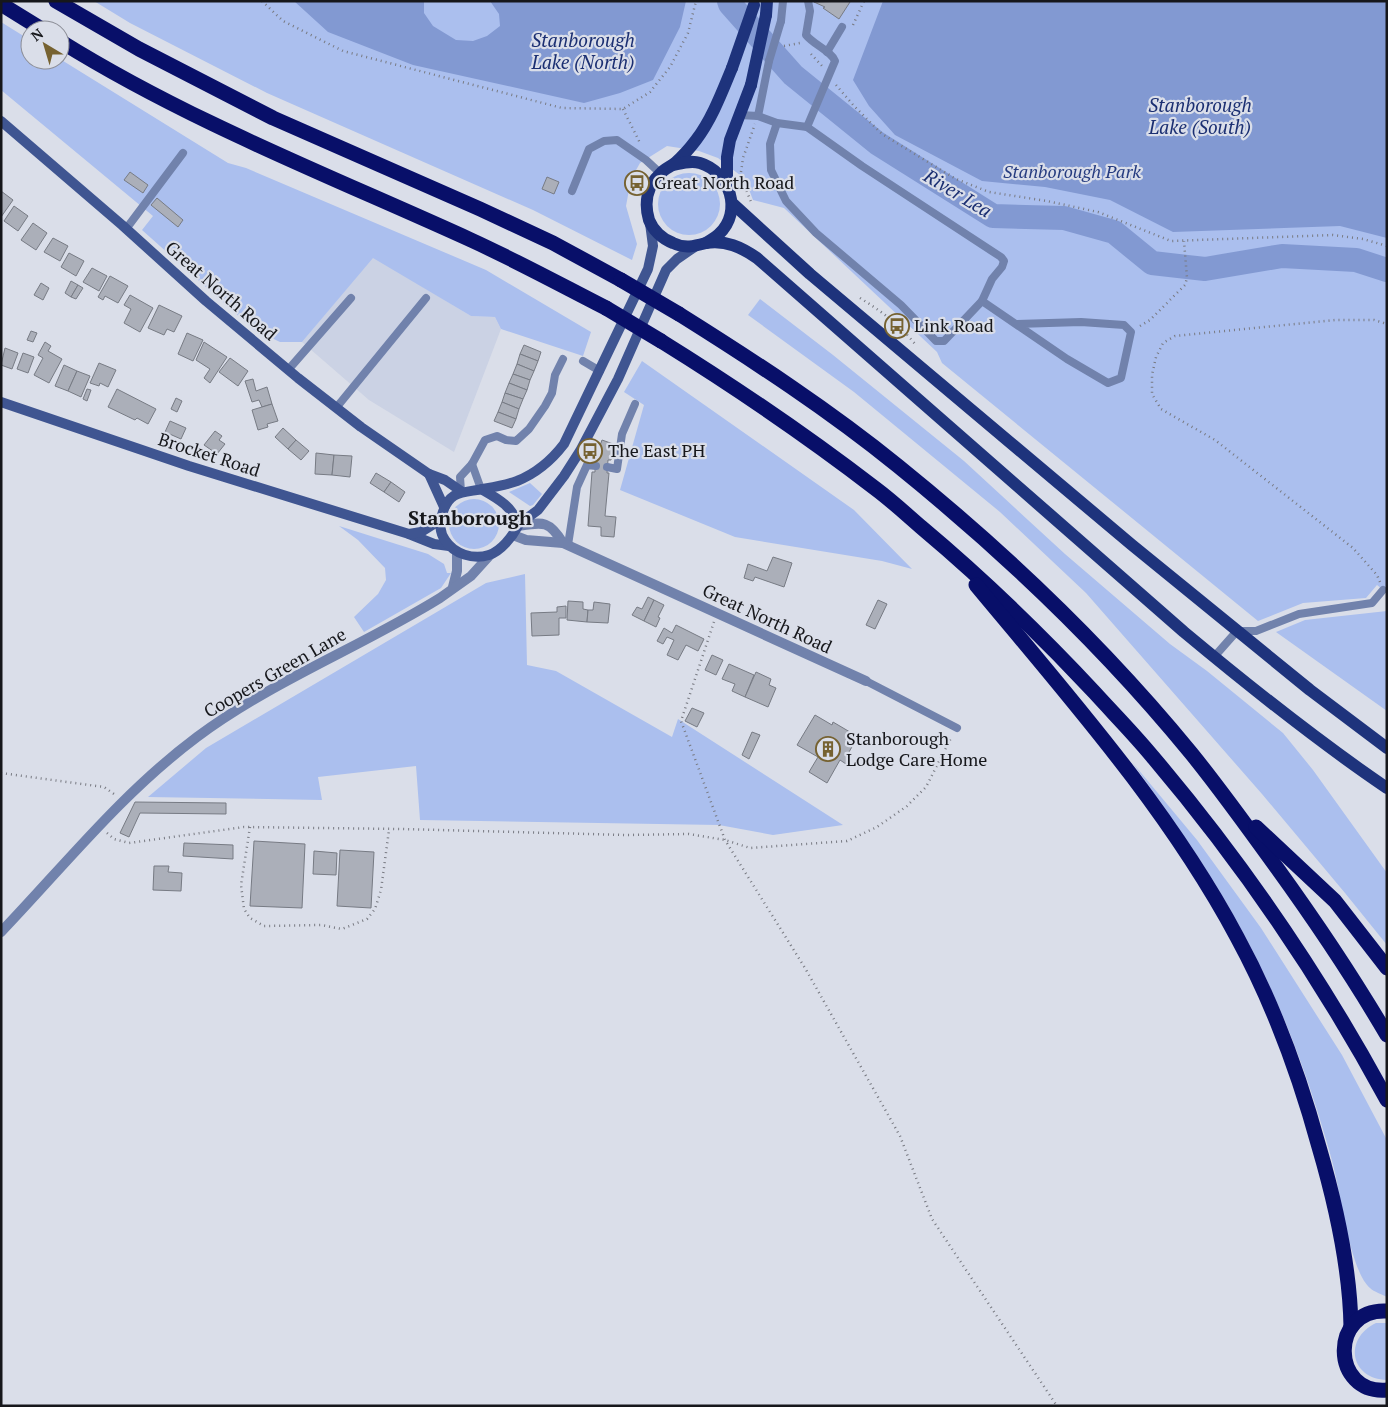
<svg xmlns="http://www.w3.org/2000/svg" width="1388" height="1407" font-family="'PT Serif',serif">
<rect width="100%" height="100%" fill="#dadee9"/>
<polygon fill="#cbd2e4" points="373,257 471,316 495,317 501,329 454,452 369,400 302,342"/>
<g fill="#abbfee">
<polygon points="94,1 1387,1 1387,593 1377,585 1366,598 1303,603 1258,621 942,363 937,352 784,208 753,200 745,179 718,158 699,151 667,146 640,163 631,179 626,206 637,244 632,260 533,210 267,93 130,23"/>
<polygon points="1,22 30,40 30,60 60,60 60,59 228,163 246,168 486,270 591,332 583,356 501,329 495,317 471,316 373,258 302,342 280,342 253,329 142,230 153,216 1,90"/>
<circle cx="689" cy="204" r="31"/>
<polygon points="760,299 833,355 964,461 1065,554 1170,644 1207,671 1283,733 1313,770 1387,873 1387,945 1345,893 1262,794 1086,593 1000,512 854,392 748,315"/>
<polygon points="642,361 854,510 912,569 882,561 735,537 620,490 644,405 624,392"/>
<polygon points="530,483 542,494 533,505 530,506 509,492"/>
<circle cx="474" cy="524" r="25"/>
<polygon points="339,526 428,554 444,564 447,573 451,573 441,588 364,632 354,617 378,594 386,580 385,568 358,540"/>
<polygon points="525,574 527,665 556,671 672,737 678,719 843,825 773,835 719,825 420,820 416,766 318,777 322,800 148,797 206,748 486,583"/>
<polygon points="1387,611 1387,711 1276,632 1305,620"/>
<path d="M1132,762L1197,840L1261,928L1342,1055L1387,1140V1297C1382,1294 1374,1292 1370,1288C1351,1272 1341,1199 1335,1173C1332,1160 1328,1146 1324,1133C1303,1061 1276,993 1240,927C1209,869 1170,815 1132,762Z"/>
<path d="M1376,1323H1387V1380C1350,1379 1343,1339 1376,1323Z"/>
</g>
<g fill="#8299d2">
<polygon points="294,1 424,1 424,13 433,26 456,40 473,41 487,36 500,26 499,14 490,1 686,1 680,27 653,80 620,93 584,103 413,65 328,32"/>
<polygon points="883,1 1387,1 1387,238 1340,226 1173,232 1110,200 1045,187 982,181 895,135 869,106 853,80"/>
</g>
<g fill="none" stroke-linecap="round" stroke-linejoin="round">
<polyline stroke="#8299d2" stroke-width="24" points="729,1 730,4 793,75 877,143 993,216 1064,218 1114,232 1152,263 1205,269 1282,256 1356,260 1387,270"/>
</g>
<g fill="#abafb9" stroke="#777b84">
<polygon points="814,2 849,1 850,2 839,19 823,8 825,7"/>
<polygon points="130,172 148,185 143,193 124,180"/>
<polygon points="547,177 559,182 554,194 542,189"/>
<polygon points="1,191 13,200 1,217"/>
<polygon points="157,198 183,220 178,227 151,205"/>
<polygon points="14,206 28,216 18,231 4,221"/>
<polygon points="33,223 47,233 36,250 21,240"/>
<polygon points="53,238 68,246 60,261 44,252"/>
<polygon points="69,253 84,261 76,276 61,267"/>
<polygon points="92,268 107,276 99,291 83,282"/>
<polygon points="110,276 128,286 118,303 105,296 103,300 98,297"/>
<polygon points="71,281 78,285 71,297 65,293"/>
<polygon points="41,283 49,288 43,300 34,295"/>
<polygon points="78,285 83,288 76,299 71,297"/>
<polygon points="130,295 153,308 140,332 124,323 131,309 124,305"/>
<polygon points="159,305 182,316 174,332 167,329 164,335 148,328"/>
<polygon points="31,331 37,333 33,342 27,340"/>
<polygon points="187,333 203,340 193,361 178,354"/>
<polygon points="45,342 51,346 48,351 62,359 49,383 34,375 43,358 38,355"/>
<polygon points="204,342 227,357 210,383 204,378 210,369 196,360"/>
<polygon points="524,345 541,352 538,361 520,354"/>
<polygon points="5,348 18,353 12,369 1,365"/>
<polygon points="23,353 34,357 28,373 17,369"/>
<polygon points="520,354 538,361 534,371 517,364"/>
<polygon points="230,358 248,371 238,386 219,372"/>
<polygon points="99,363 116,370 108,387 100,383 99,386 90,383"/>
<polygon points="517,364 534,371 530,380 513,374"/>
<polygon points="64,365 77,371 68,391 55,386"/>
<polygon points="77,371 90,376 81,397 68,391"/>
<polygon points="513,374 530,380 527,390 509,383"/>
<polygon points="253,379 256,391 267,387 272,404 262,407 259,400 252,402 245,381"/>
<polygon points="509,383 527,390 523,399 505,393"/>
<polygon points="87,389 91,390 87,401 83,399"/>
<polygon points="117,389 156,409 148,424 137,418 135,420 108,407"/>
<polygon points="505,393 523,399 519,409 502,402"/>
<polygon points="176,398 182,401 177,412 171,409"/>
<polygon points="502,402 519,409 516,419 498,412"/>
<polygon points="272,404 278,421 267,424 268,427 258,430 252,410"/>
<polygon points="498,412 516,419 512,428 494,421"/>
<polygon points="170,421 186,428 181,439 165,432"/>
<polygon points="283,428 296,440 288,449 275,437"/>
<polygon points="215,431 222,436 219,440 225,444 217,454 204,445"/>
<polygon points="296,440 309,451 301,460 288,449"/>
<polygon points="602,440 616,445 611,460 608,460 607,473 609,473 605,516 616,517 614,537 601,536 601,527 588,526 592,472 595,472 595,459"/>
<polygon points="316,453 334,455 332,475 315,474"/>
<polygon points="334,455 352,456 350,477 332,475"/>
<polygon points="376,473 391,482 384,492 370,483"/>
<polygon points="391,482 405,492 399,502 384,492"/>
<polygon points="773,557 792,563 784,587 755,577 753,581 744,578 748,564 767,571"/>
<polygon points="648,597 654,600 644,621 632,615 637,607 642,609"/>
<polygon points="654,600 664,605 658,617 660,618 656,627 644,621"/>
<polygon points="878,600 887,604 875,629 866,625"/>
<polygon points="568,601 583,602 583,609 588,610 587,622 567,620"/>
<polygon points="594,602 610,604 608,623 587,622 588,610 593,610"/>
<polygon points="566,606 566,618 559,618 559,635 532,636 531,613 557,612 557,607"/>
<polygon points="676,625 704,639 698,651 686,645 678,660 667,655 674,640 667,637 663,644 657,641 664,628 672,633"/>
<polygon points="712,655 723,660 716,675 705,670"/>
<polygon points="729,664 754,675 745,697 732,691 735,684 722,679"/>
<polygon points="756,672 771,679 769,685 776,688 768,707 745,697"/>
<polygon points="692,708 704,713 697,727 685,721"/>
<polygon points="815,715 832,725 833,722 855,735 850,744 853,745 849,752 852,754 846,764 840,760 827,783 809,772 818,757 797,745"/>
<polygon points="752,732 760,735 749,759 742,755"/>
<polygon points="135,802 226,803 226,814 140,813 129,837 120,833"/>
<polygon points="254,841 305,844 302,908 250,906"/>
<polygon points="184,843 233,845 233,859 183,856"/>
<polygon points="340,850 374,852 371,908 337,906"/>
<polygon points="314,851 337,853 336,875 313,874"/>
<polygon points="154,866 169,866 168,872 182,873 181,891 153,890"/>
</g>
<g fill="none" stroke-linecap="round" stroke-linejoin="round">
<g stroke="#787a82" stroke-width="2.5" stroke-dasharray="1 4" stroke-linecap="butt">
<polyline points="262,1 283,21 343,51 562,108 623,109 650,92 670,67 688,33 696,1"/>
<polyline points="853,25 864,1"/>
<polyline points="784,46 800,43"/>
<polyline points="811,54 823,67"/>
<polyline points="836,85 854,106 882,134 956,179 989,192 1047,201 1098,212 1171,241 1333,235 1363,239 1387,246"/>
<polyline points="623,109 640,143"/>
<polyline points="741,172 743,158 755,124"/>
<polyline points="741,177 751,202"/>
<path d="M860,298C881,311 899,324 915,344"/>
<polyline points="1140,326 1150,320 1185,285 1187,278 1184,241"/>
<polyline points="1380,582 1377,575 1353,548 1215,440 1161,409 1152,394 1152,375 1156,357 1163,343 1175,336 1335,320 1374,320 1387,324"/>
<polyline points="714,622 681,721 725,840 805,968 900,1136 932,1219 1057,1406"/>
<polyline points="1,773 104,787 114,794"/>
<polyline points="250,827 241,885 244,909 250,918 264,926 321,925 342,929 367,919 375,909 381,890 389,830"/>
<polyline points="107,833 114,839 129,843 244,827 402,829 626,835 689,834 725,840 750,848 847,841 877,827 907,806 926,787 952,736"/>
</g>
<g stroke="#7182ac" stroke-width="8">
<polyline points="781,21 783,1"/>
<polyline points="827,52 842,27"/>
<polyline points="740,115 758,116 777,123 807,127 862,166 1001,257 1004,261 1002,267 992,279 982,301 1067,359 1108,383 1121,378 1131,332 1124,325 1081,322 1017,324"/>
<polyline points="758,116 769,61"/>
<polyline points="777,123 770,144 771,170 786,201 816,233 901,305 936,341 944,341 982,301"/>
<path d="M807,127L835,61C831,51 814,45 806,35L810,11L808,1"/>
<polyline points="572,191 589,149 604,141 617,140 646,160 660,173"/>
<polyline points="126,229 183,153"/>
<polyline points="583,361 600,371"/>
<polyline points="288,370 351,298"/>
<polyline points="336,408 426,298"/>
<polyline points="472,464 481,489"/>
<polyline points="607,467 617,469 622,434 635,404"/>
<polyline points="461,491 460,477 472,464 485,440 497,436 506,440 516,441 529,429 545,406 552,393 555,375 563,359"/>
<polyline points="568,545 577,487 587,465 596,466"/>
<polyline points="1214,657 1237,631 1256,631 1299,614 1372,603 1383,590"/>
<polyline points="866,681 957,728"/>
</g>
<g stroke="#7182ac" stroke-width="10">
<path d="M518,526C543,522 549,520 563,543"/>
<polyline points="513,535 526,540 563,543 866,681"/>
</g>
<g stroke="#7182ac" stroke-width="10">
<polyline points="453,587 457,571 457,552"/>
<path d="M1,932C65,865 122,793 197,737C272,681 361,647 440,598L471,576L490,555"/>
</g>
<g stroke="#3f5591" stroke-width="10">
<polyline points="1,121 122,225 206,301 298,378 361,427 429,474 445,480 461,491"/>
<polyline points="1,402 189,466 409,534 434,544 449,546"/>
<polyline points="429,474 444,507"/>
<path d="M481,489C497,498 514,507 518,526C512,537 501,551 489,555C473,560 454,554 445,540C440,533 439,523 442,515C449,490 462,493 483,489C494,487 506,485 517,481C537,473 551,461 564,444L648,269L653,246L650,223"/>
<polyline points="519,524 538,510 564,476 580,451 618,379 666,270 677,259 696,246"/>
<polyline points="409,534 421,532 440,520"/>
</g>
<g stroke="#1e337c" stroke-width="12">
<polyline points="766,15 767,1"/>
<path d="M732,68C722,92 712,119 696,140C690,148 683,156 675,163C670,167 664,169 660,174C647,186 644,203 649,220C653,230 662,239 673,243C685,249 695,246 706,243C726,240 741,247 757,258L1184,632C1250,687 1316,740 1387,788"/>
<path d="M673,165C682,163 691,160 700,163C730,172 743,212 719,234C715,238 710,240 706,243"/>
<polyline points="727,184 727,157 730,140 751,85"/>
<polyline points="732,203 810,274 1132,545 1310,690 1387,748"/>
</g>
<g stroke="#080f69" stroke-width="15">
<polyline points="56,1 139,49 273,118 480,209 553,243 621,280"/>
<polyline points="1,4 43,30"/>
<path d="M60,41C190,122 333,177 471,240C517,261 561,285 606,308"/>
<path d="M679,314C754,361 829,410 898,466C1002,550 1106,649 1191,753C1221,790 1249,829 1277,868C1316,922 1353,977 1387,1035"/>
<path d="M661,341C735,387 807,436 876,489C892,501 906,514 921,527C983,579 1040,634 1095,693C1114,714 1134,734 1152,756C1242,862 1321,978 1387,1100"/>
<path d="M976,585C1069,697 1168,808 1237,937C1273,1003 1299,1074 1319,1147C1336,1205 1350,1266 1351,1327"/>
<polyline points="1256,827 1335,901 1387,968"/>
<path d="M1387,1311C1329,1308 1331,1395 1387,1390"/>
</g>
<polyline stroke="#7182ac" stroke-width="8" points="769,61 781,21"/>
<g stroke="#1e337c" stroke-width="12">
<polyline points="732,68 754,5"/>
<polyline points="751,85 766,15"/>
</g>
<g stroke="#080f69" stroke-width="15">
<polyline points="621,280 679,314"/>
<polyline points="606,308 661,341"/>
</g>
</g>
<defs>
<symbol id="bus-ring" viewBox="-11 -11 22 22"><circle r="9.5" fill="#dadee9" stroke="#766231" stroke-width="1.5"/><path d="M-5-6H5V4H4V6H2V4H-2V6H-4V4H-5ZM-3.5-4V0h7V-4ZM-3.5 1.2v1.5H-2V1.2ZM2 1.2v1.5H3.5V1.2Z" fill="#766231"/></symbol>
<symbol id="building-ring" viewBox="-11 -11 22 22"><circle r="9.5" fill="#dadee9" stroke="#766231" stroke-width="1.5"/><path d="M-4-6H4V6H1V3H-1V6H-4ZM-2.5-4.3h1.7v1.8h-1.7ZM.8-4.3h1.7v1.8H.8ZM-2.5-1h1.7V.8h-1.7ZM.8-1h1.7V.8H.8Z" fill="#766231"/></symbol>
</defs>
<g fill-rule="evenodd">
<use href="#bus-ring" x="623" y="169" width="28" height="28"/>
<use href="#bus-ring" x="883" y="312" width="28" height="28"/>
<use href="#bus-ring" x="576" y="437" width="28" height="28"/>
<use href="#building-ring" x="814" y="735" width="28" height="28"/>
</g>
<g text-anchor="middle" stroke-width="4.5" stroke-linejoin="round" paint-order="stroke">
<g font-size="18" font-style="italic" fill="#263c80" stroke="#dadee9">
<text x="1072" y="178">Stanborough Park</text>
</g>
<g font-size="18" fill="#16171b" stroke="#dadee9" text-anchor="start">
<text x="654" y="189">Great North Road</text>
<text x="914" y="332">Link Road</text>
<text x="608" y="457">The East PH</text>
<text x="846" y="745">Stanborough<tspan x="846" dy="21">Lodge Care Home</tspan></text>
</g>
<g font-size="18" fill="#16171b" stroke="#dadee9">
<text transform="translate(221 291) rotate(41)" y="6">Great North Road</text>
<text transform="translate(209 455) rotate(18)" y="6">Brocket Road</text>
<text transform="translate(767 619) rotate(25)" y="6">Great North Road</text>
<text transform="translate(275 673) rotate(-30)" y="6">Coopers Green Lane</text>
</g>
<g font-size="19" font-style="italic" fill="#1b2f72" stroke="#dadee9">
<text x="583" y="47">Stanborough<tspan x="583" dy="22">Lake (North)</tspan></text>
<text x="1200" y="112">Stanborough<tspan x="1200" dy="22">Lake (South)</tspan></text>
<text transform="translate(958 193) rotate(31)" y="7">River Lea</text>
</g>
<g font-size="20" font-weight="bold" fill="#16171b" stroke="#dadee9">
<text x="470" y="525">Stanborough</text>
</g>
</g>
<rect width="1388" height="1407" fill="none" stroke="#16171b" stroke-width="5"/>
<g transform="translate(45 45) rotate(322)"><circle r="24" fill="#dadee9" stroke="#8c8e97"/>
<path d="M0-4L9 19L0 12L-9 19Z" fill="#766231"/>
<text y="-8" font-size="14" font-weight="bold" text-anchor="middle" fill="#16171b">N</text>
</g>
</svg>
